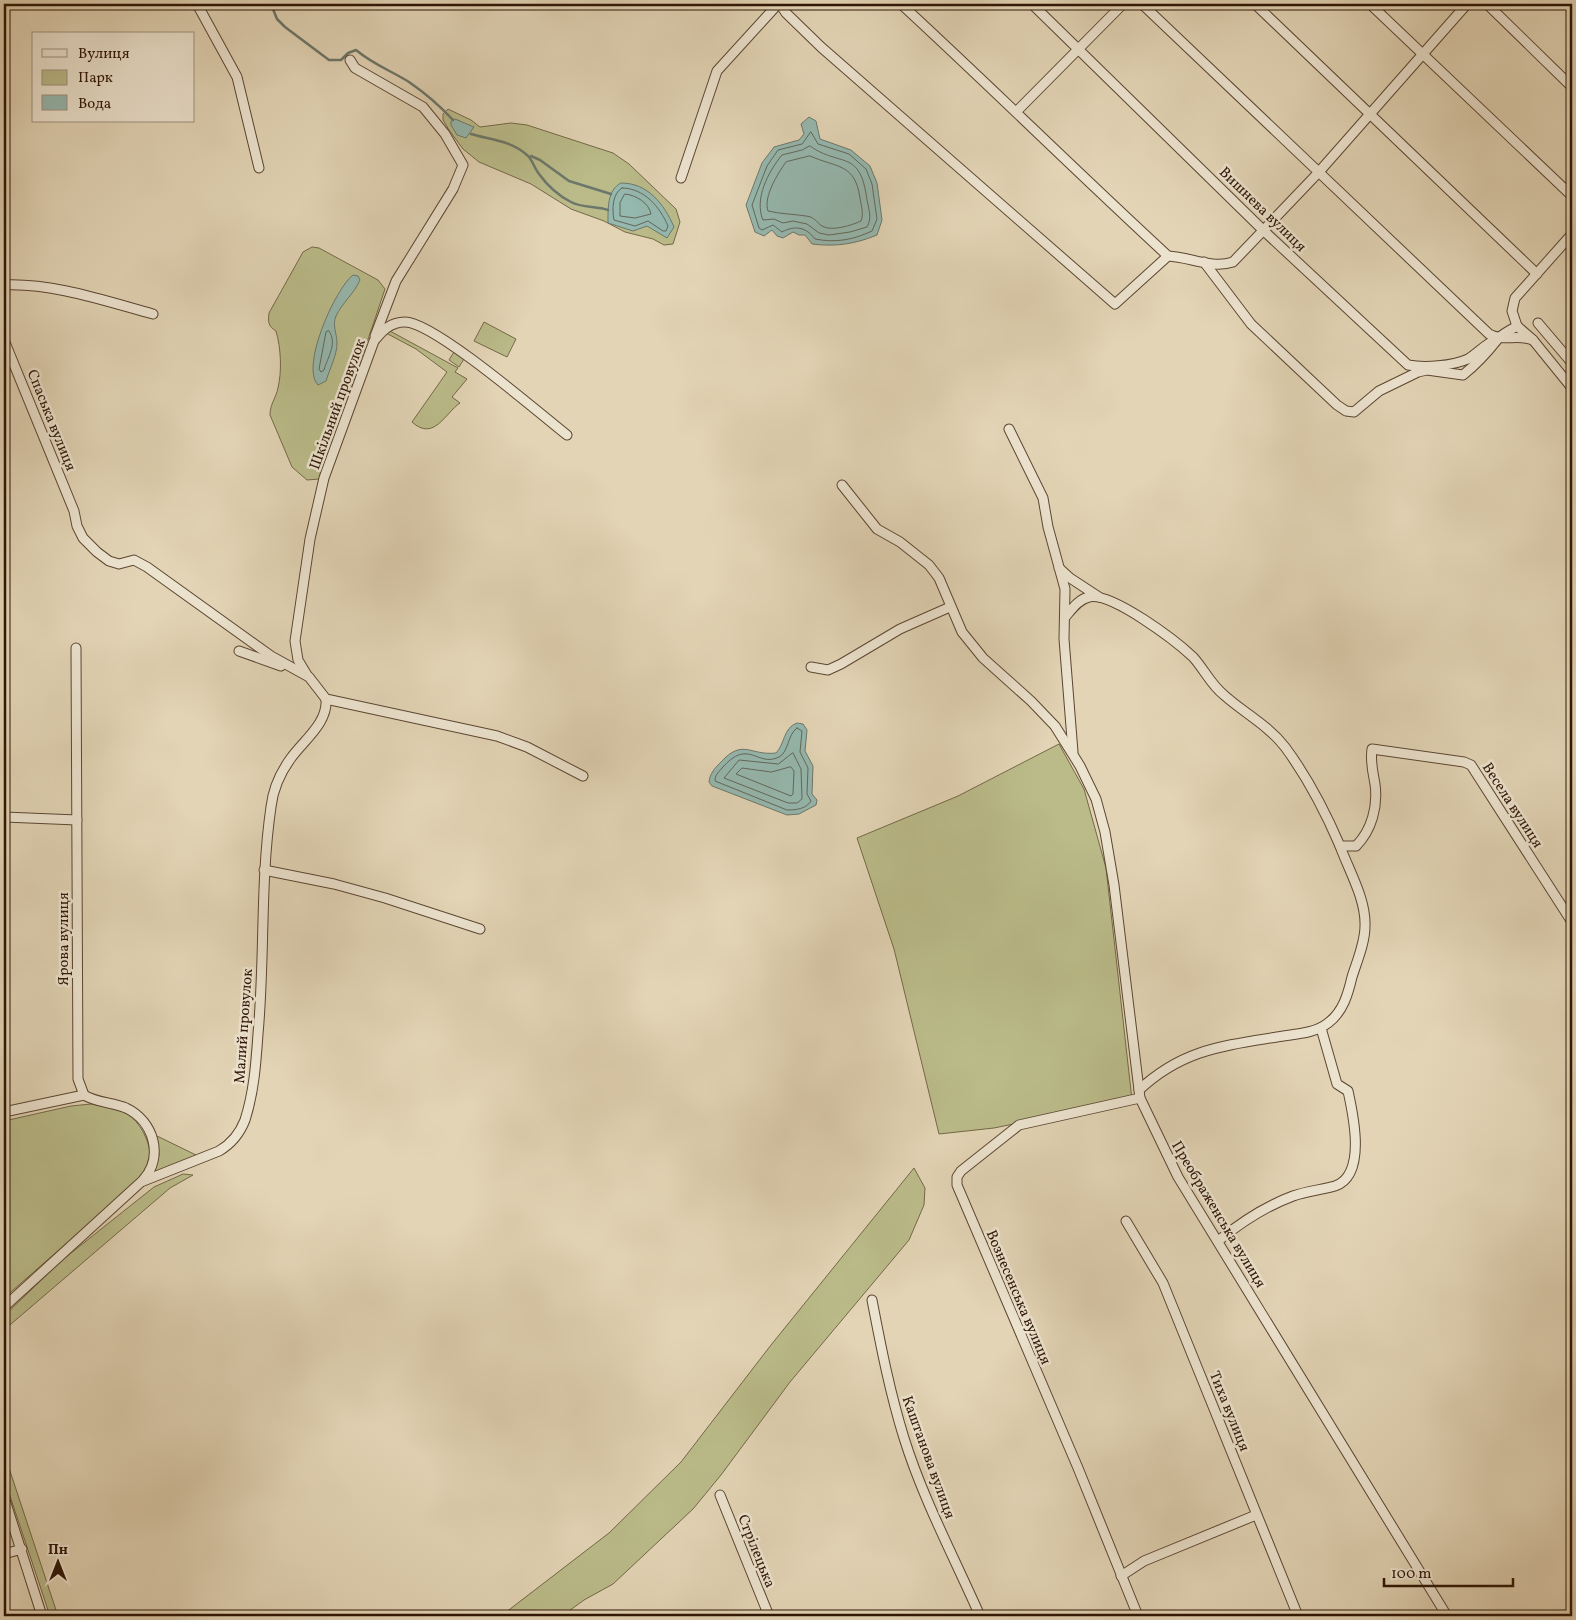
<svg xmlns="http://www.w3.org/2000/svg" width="1576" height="1620" font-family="Vollkorn,serif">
<rect width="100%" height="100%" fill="#e2d4b5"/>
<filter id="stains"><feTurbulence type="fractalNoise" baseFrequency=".004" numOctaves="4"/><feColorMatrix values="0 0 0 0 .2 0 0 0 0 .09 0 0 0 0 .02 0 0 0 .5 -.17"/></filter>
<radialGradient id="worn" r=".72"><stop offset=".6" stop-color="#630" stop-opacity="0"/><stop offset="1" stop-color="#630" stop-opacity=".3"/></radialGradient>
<g fill="#babb89" stroke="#746848">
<polygon points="448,109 471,120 480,127 511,123 527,125 613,153 629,164 676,209 680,222 673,244 664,245 653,239 625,232 604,221 571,209 531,184 479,162 463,149 449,130 443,120 443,114"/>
<path d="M312,247L319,248L378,280L385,289L327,461L319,479L307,480L292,467L270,415C270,404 276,398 278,388C282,371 281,348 276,331C268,326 268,322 269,313L303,252Z"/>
<polygon points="484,322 516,339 507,357 474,341"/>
<path d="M390,331L458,368L455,372L467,379L452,397L460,403C445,413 434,442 412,422L447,372L416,349L386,333Z"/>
<polygon points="454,352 464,359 459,367 449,360"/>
<polygon points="1059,744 1084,789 1106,868 1132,1100 994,1128 939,1134 894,949 857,838 958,796"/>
<path d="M91,1104C103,1106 115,1107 126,1113C140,1121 152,1144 150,1161C148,1170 138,1179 132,1186L4,1298V1121L71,1106Z"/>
<polygon points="155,1135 198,1156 155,1172 159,1154"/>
<polygon points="914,1168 925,1188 924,1205 909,1240 790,1382 721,1475 693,1509 613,1584 584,1600 562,1616 501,1616 609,1533 681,1462 771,1345"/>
<polygon points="183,1174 193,1175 170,1188 4,1330 4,1316 61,1261 154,1187"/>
<polygon points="4,1453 58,1616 50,1616 4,1478"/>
</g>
<g fill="#95b8af" stroke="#6c776b">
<path d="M809,117L816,121L820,139L851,150L870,166L877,183L882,220L877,235C855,244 836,247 812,244L805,235H799L793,232L783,238L777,236L772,230L764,236L755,232L746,205L762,163L774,147L799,140L804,134L801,124Z"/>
<polygon points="455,119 474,127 466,138 457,135 451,125 451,121"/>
<path d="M621,183C648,183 664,204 674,227L667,238L647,226L633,231L608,223C608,209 607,190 621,183Z"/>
<path d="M353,275L358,276L360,280C354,294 342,303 336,316C332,325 337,334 337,343C337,355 330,368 326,381L318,385C300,367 335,289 353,275Z"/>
<path d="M797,723L803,724L807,730L805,751L813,766L812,794L817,800L816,805L799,814L787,815L712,786L709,782C710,773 715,768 721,762C743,738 750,756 776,753C785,744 783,728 797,723Z"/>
</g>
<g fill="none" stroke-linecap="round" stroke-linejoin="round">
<g stroke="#62675a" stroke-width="1">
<path d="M811,132L818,144L849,154L866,169L872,184L877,219L872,231C853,240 835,243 815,239C806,227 795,225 782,232L773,225L762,230L759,228L752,205L767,166L778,150L802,144Z"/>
<path d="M810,146C841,168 860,148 867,200C869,210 872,218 867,227L850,232L829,235L819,233L807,224L793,221L783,223L774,219L763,220C754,199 768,172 782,155L802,150Z"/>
<path d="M810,156C837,168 855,163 860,198C861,205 864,214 861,221C852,225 832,232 822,226C816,222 815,217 806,216C793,214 781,214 768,211C763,197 778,173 786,162Z"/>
<path d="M622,188C644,188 660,207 668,226L666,231H663L648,221L635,226L614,220C612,209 612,194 622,188Z"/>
<path d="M625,194C636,195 649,203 651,214L635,218L620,216V203Z"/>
<path d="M329,331C338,344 327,358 324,370L321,372L319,369L326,332Z"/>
<path d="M797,728L802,731L800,752L808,768L807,794L811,801C806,809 796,810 787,810L715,781C715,775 718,773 722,768C749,737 757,768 779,757C789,752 787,735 797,728Z"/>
<polygon points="793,753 801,769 802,799 797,803 788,803 724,778 739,760 778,764"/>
<polygon points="791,767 794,771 793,794 791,796 736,774 742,768 771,772"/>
</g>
<g stroke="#6c776b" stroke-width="2.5">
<path d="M271,4L277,19L285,27L329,60H341L348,53L356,50C374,65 390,70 409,82C425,93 440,106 453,120"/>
<path d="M471,134C491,140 510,140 527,155C533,160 534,168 539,174C547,185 559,196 571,202C582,208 596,206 608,210"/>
<polyline points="531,156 540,160 569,181 611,194"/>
</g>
<defs>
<g id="minor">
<polyline points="197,4 237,77 259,168"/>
<path d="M780,4L786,13L821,47L1115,304L1168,256C1190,257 1212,269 1233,262L1318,173L1467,4"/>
<path d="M901,4C991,87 1078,173 1168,256"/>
<path d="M1032,4L1264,231L1408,365C1425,368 1452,366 1468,359C1478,353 1485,344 1497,339"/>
<path d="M1142,4L1489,334C1503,342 1518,334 1533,340"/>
<polyline points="1255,4 1537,274"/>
<polyline points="1370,4 1572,196"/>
<polyline points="1487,4 1572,87"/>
<polyline points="350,60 355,68 423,107 445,134 463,165 453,189 396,281 375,336"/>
<polyline points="1017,111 1123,4"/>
<polyline points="681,178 717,71 778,4"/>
<path d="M1204,262L1251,324L1337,405L1346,411L1354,412L1379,391L1418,372L1427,370L1463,375C1478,363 1486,354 1497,340C1501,334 1511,330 1517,326L1512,311L1515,298L1572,234"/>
<path d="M4,285C54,283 105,301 153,314"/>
<polyline points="1538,323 1572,363"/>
<polyline points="1517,326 1533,340 1572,388"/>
<polyline points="4,340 74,511 77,526 83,538 97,552 109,561 119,564 134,560 147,567 271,656 309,677 326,699 497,736 527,747 583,776"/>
<polyline points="1009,429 1043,498 1048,527 1065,589 1064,639 1073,752"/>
<polyline points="842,485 877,529 900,542 929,565 939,578 962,632 983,658 1031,701 1055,726 1080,766 1096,799 1105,832 1114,885 1140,1098 1178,1177 1447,1616"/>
<polyline points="1059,568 1070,578 1099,597"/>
<path d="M1066,616C1072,609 1079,599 1089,597C1112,592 1176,641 1193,657C1204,669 1211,685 1224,695C1244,713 1268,725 1285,747C1308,778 1325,811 1340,846H1356C1372,830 1378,806 1375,784C1373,772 1370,762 1372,749L1464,762L1471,765L1572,922"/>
<path d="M76,648L78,1079L84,1095C97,1103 112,1102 126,1108C154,1121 164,1157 143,1180"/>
<polyline points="239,651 281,666"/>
<polyline points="811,667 828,670 841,664 900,629 950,607"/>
<path d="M307,675L298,660L295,641L310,539L324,478L374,341C382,331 390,322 405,322C434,322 539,413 567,435"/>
<polyline points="4,817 77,820"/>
<polyline points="264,870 334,884 385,898 480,929"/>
<path d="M1139,1090C1182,1050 1221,1046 1277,1037C1294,1034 1314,1034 1328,1023C1343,1012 1348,994 1352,977C1357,961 1365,943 1365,926C1366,899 1349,871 1340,846"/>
<polyline points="4,1112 84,1095"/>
<polyline points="1126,1221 1163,1283 1298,1616"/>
<path d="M1218,1241C1240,1223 1266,1206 1293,1196C1307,1191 1321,1190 1335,1186C1367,1175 1353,1114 1348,1091L1337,1084L1321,1028"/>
<path d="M872,1300C881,1347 890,1393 904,1438C923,1499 954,1557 980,1616"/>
<path d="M4,1307L141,1182L219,1151C231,1144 240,1133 245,1120C254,1092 256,1063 258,1034C265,958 260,882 271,807C273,789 280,773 291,758C304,740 328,723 326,699"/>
<polyline points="720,1495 769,1616"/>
<polyline points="4,1497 42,1616"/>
<polyline points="4,1554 22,1549"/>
<polyline points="1121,1576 1144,1561 1256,1515"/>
<polyline points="1138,1616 1078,1468 957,1185 957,1177 961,1171 1019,1125 1140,1098"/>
</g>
</defs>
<use href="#minor" stroke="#5c4632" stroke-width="11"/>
<use href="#minor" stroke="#ece3cf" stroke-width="9"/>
</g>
<g text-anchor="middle" stroke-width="5" stroke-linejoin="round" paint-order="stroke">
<g font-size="15" fill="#2f1606" stroke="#ece3cf">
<text transform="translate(1263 209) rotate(44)" y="5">Вишнева вулиця</text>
<text transform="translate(337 404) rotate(-70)" y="5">Шкільний провулок</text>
<text transform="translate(52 420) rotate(68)" y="5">Спаська вулиця</text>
<text transform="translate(1513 805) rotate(57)" y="5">Весела вулиця</text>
<text transform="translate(63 939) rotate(-90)" y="5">Ярова вулиця</text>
<text transform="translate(243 1026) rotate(-86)" y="5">Малий провулок</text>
<text transform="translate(1219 1214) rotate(59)" y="5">Преображенська вулиця</text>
<text transform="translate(1019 1297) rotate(67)" y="5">Вознесенська вулиця</text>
<text transform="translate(1230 1411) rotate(68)" y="5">Тиха вулиця</text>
<text transform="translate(929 1457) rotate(70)" y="5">Каштанова вулиця</text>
<text transform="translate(757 1551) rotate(68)" y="5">Стрілецька</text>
</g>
</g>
<rect width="1576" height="1620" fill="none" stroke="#e2d4b5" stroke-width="20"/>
<rect x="5" y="5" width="1566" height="1610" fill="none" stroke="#2f1606" stroke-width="2.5"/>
<rect x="10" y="10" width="1556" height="1600" fill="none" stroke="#2f1606"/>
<rect x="32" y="32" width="162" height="90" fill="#ece3cf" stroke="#a0917f"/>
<rect x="42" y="49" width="25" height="8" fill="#ece3cf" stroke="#a0917f"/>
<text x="78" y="58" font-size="15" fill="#2f1606">Вулиця</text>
<rect x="42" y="70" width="25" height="15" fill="#babb89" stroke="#a0917f"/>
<text x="78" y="82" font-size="15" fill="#2f1606">Парк</text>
<rect x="42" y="95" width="25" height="15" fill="#95b8af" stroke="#a0917f"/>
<text x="78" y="108" font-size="15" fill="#2f1606">Вода</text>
<g transform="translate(58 1562)" stroke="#ece3cf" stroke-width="4" paint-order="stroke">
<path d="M0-4L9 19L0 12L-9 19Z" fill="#2f1606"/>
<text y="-8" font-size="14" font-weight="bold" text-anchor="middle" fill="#2f1606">Пн</text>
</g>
<path d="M1384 1578v8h129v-8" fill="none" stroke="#2f1606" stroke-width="2.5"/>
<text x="1391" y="1578" font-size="15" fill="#2f1606" stroke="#ece3cf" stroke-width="4" paint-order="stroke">100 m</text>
<rect width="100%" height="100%" filter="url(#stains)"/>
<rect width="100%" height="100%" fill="url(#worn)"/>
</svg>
